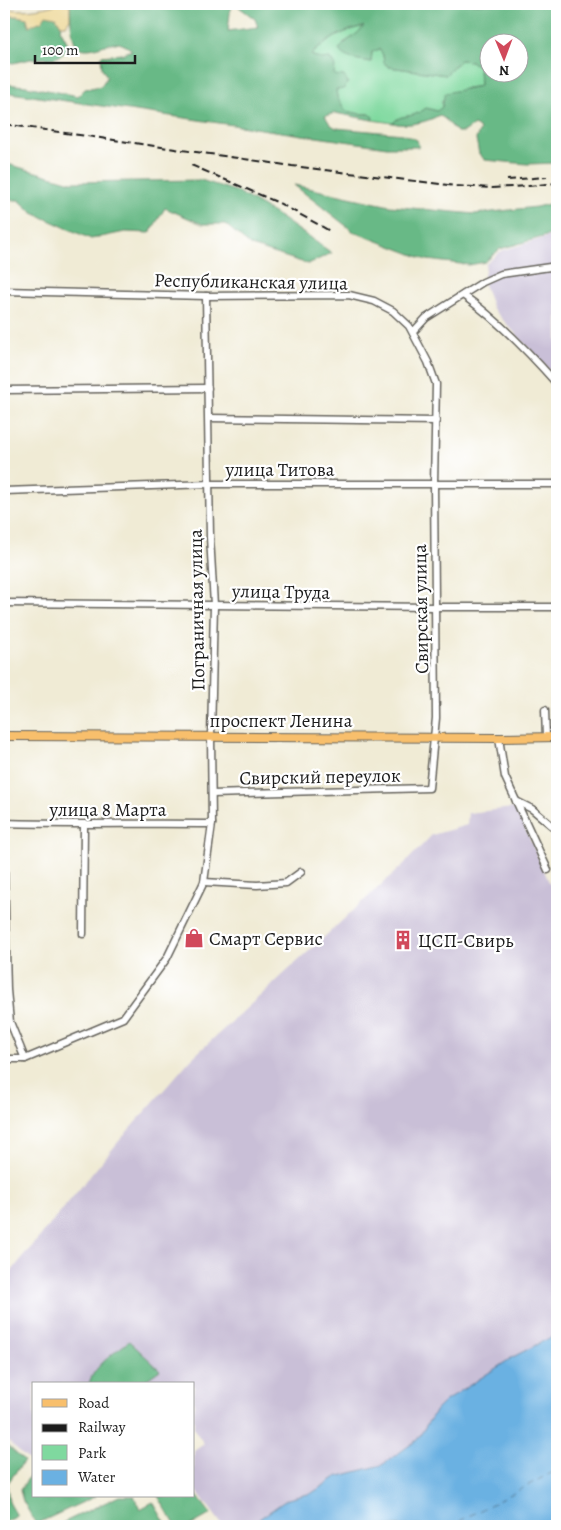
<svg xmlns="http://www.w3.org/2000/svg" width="561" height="1530" font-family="Alegreya,serif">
<rect width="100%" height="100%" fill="#fff"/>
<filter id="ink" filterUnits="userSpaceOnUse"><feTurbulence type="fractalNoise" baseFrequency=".02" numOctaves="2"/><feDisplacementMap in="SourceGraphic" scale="10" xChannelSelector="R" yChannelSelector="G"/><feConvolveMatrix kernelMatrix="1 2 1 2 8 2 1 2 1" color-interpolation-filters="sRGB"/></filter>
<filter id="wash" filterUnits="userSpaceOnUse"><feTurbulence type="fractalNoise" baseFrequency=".0096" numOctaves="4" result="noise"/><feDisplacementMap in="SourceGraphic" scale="20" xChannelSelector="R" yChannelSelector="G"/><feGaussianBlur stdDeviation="1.12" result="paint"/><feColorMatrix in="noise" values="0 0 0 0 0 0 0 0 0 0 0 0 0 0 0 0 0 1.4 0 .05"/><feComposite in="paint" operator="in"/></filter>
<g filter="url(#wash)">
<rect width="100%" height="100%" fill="#f0ebd5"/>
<g fill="#c9bfd7">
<polygon points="557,234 557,379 493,309 483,282 486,264 501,251"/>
<polygon points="513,808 518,812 557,900 557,1334 513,1357 417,1440 382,1465 336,1477 312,1493 288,1499 279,1505 249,1526 223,1526 194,1487 194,1451 204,1444 194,1429 194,1384 34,1384 34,1465 4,1438 4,1280 119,1141 191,1059 404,864 432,835 467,825 468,813"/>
</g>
<path fill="#7fd99f" stroke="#4e7a5e" d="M365,26L357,35L343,43L371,62L372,52L379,49L383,55L384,63L389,67L446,75L460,60L471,61L479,67L480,86L466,88L442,101V108L437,111L426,108C423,110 421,112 418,113C409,118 400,114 393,123L372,120L373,117L370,114H360L346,111L337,97L334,75L321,59L311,55C328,40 342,31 365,26Z"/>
<g fill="#67b986" stroke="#426a51" fill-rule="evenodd">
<path d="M70,4H231L228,31L258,27L255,19L239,7L238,4H557V163L527,164L485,160L479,154L476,139L480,130L478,127L474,125L464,132H457L445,119L439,115C429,122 405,127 393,123C400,114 409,118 418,113C421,112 423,110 426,108L437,111L442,107L445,93L480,86L479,67L471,61L460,60L446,75L389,67L384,63L383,55L379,49L372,52L371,62C361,60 344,60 339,50C345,40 357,36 364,26C342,31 327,40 311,55L321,59L330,58L335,66L334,75L344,76L348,82L344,89L336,90L337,97L346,111L360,114H370L373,117L372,120L335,113L325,116L330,124L336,128L403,134L417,140L419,147H387L344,141L4,92V84L26,86L78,96L85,89L101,86L107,77L102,68L101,56L122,54L132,50C128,47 122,43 117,43C104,42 81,59 74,40C70,28 71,15 70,4ZM488,42H518V72H488Z"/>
<polygon points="46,14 57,17 61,25 60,29 67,42 67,48 63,54 55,58 31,59 13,63 4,61 4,16 17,16 27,18 29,26"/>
<polygon points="4,163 71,182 201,180 238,192 274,213 332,253 308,264 251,246 225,224 202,224 165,208 150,233 125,232 91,239 33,213 19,200 4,200"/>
<polygon points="294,185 390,206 475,214 536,207 557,202 557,233 500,249 485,262 469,265 427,260 354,232"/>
<path d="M129,1341L160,1370L140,1384H89C93,1366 116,1352 129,1341Z"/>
<polygon points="4,1442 24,1461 7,1484 9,1502 17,1516 4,1523"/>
<polygon points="34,1470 34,1496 96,1496 36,1524 23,1501 20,1490"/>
<polygon points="194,1492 211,1514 190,1526 176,1526 158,1496 194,1496"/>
<polygon points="119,1496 134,1496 140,1509 153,1502 167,1526 56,1526"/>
</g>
<path fill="#eeda9e" stroke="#857b5d" d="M58,4H70V19L66,25H61L56,17L46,15L42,21L29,26L27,18L17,16H4V8C21,12 41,9 58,4Z"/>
<polygon fill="#6bb1e2" stroke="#44667f" points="557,1334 557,1526 249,1526 279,1505 288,1499 312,1493 336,1477 382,1465 417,1440 436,1410 444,1402 513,1357"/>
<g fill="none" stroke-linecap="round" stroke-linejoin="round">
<polyline stroke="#405f75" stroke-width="1" stroke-dasharray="6 5" stroke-linecap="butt" points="450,1526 557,1470"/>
</g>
</g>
<g filter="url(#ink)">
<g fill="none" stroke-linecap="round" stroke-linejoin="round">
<defs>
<g id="minor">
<polyline points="4,291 206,296 349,295 374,301 393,311 409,326 428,362 436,384 434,484 436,718 429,788 212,794"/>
<path d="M463,295C498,320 528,351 557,384"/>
<polyline points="413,332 426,318 483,282 501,274 557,266"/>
<polyline points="4,390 208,388"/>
<polyline points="209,418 436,421"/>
<polyline points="4,491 210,484 557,484"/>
<polyline points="4,603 435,607 557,607"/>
<polyline points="545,710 546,737"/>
<polyline points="499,738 505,777 548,870"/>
<polyline points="516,801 532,809 557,830"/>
<path d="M4,823C73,825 142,823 212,824"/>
<polyline points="4,867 7,990 10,1022 25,1059"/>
<polyline points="204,882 257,885 286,883 301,872"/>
<polyline points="83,934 84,825"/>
<polyline points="4,1059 25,1059 123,1018 167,958 204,882 212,824 211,737 214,605 210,537 206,296"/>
</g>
<polyline id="major" points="4,736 499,738 557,737"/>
</defs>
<use href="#minor" stroke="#66645d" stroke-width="9"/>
<use href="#major" stroke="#66645d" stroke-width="10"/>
<use href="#minor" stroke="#fff" stroke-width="6"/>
<use href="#major" stroke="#f8bf6c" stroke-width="8"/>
<g stroke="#1c1c1c" stroke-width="2" stroke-dasharray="8 4" stroke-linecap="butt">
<polyline points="4,124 292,166 456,186 492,188 529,186 557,183"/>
<polyline points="191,165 279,203 330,231"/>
<polyline points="507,180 547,177"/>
</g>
</g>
</g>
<defs>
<symbol id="shop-bare" viewBox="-9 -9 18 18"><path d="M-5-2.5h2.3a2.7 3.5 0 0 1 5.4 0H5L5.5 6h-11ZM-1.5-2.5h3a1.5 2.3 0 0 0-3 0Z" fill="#d1495b" stroke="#fff" stroke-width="2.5" paint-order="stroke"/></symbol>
<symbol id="building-bare" viewBox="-9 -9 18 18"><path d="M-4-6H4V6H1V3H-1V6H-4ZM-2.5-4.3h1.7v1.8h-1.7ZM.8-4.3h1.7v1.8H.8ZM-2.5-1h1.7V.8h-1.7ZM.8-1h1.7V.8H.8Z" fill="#d1495b" stroke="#fff" stroke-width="2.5" paint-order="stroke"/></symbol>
</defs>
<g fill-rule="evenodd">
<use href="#shop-bare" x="180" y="924" width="28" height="28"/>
<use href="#building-bare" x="389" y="926" width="28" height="28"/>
</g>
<g text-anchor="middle" stroke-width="4.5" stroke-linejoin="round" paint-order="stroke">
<g font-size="19" fill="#1c1c1c" stroke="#fff">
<text transform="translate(251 281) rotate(1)" y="7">Республиканская улица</text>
<text x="280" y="476">улица Титова</text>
<text transform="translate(281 591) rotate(1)" y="7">улица Труда</text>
<text transform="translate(420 609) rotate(-91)" y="7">Свирская улица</text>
<text transform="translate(196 610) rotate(-91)" y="7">Пограничная улица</text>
<text x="281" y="727">проспект Ленина</text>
<text transform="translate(320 776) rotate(-1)" y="7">Свирский переулок</text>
<text x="108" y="816">улица 8 Марта</text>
</g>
<g font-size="19" fill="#1c1c1c" stroke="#fff" text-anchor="start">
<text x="209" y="945">Смарт Сервис</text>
<text x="418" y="947">ЦСП-Свирь</text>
</g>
</g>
<rect width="561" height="1530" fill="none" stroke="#fff" stroke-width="20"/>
<rect x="32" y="1382" width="162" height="115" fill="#ffffff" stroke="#a4a4a4"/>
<rect x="42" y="1399" width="25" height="8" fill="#f8bf6c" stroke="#a4a4a4"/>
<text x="78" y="1408" font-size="15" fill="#1c1c1c">Road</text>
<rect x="42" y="1424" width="25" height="8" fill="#1c1c1c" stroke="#a4a4a4"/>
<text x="78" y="1432" font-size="15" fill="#1c1c1c">Railway</text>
<rect x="42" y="1445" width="25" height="15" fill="#7fd99f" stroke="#a4a4a4"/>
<text x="78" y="1458" font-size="15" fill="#1c1c1c">Park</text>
<rect x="42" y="1470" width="25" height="15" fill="#6bb1e2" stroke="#a4a4a4"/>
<text x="78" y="1482" font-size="15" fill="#1c1c1c">Water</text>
<g transform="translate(504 58) rotate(179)"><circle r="24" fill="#ffffff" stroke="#a4a4a4"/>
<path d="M0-4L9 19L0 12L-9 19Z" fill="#d1495b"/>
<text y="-8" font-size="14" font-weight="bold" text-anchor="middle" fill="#1c1c1c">N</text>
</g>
<path d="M35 55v8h100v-8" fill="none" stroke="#1c1c1c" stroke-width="2.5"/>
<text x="42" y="55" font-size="15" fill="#1c1c1c" stroke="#ffffff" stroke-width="4" paint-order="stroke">100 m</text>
</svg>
